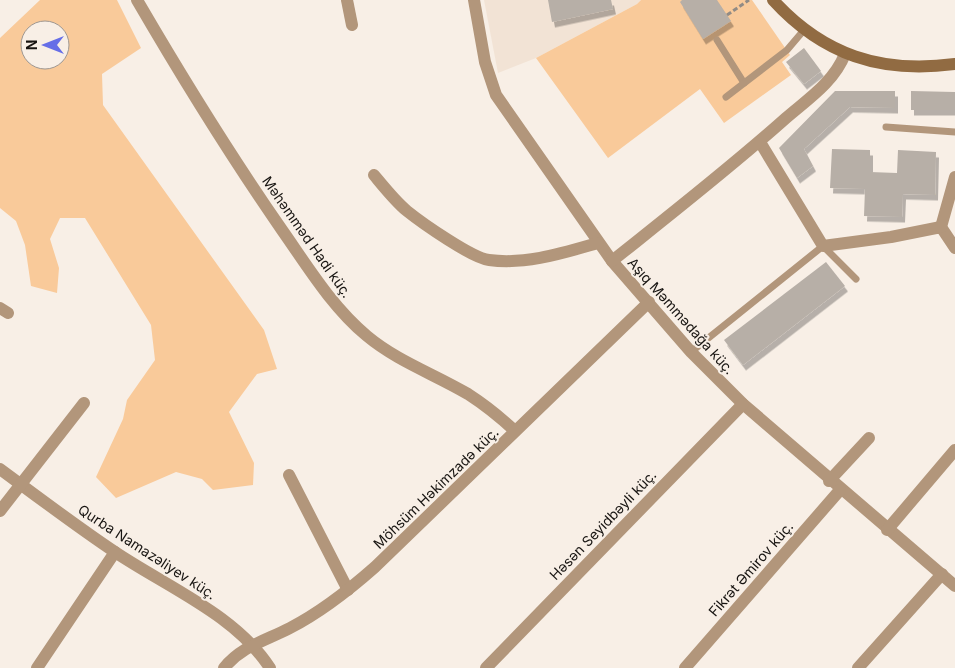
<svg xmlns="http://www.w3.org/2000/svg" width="955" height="668" font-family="Inter,sans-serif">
<defs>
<filter id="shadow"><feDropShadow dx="3" dy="5.5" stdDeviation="0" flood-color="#0004"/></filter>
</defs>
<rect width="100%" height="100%" fill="#f8efe6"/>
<polygon fill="#f2e3d5" points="484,0 641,0 637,4 536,58 498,73"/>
<g fill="#f9ca9a" fill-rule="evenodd">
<path d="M40,0H117L141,48L102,74L103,105L264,330L277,369L257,374L229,412L254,463L253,485L213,490L202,479L176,472L116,498L96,477L123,419L127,400L155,360L151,325L85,218H60L50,239L59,268L57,293L31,286L25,245L16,221L0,208V38ZM30,30H60V60H30Z"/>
<polygon points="641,0 752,0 790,55 782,62 791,75 724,123 700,89 608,158 536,58 637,4"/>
</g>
<g fill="#b7afa7" filter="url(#shadow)">
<polygon points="548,0 611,0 613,9 552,22"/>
<polygon points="682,0 717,0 731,21 703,39 680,2"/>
<polygon points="804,48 821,71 804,84 786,62"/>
<polygon points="835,91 895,91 895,108 850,107 804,149 813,166 797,178 779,148"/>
<polygon points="911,91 955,92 955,110 911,110"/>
<polygon points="832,149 870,150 870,172 897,173 898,150 936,152 935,195 903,194 902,217 864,216 865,189 830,188"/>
<polygon points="826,262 845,286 743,365 724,340"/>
</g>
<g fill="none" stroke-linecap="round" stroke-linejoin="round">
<polyline stroke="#918b85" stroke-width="3" stroke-dasharray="5 2.5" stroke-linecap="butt" points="727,15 749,0"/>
<g stroke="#b2967b" stroke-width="7">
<polyline points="717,40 744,83"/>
<polyline points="726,97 787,50 804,30"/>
<polyline points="886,127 955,132"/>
<polyline points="691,352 823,246 856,279"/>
</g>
<g stroke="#b2967b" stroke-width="12">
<path d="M137,0C183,79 230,155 282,230C308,267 332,307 367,336C397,361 434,374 468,394C485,405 500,417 515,431"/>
<polyline points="347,0 352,25"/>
<polyline points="474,0 485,62 496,95 612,261 691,352 743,404 955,586"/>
<polyline points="760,142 823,246 891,237 941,227 955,248"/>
<path d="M374,175C384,187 395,201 407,211C422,223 472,258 489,260C526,265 563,253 598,243"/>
<polyline points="941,227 955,177"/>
<path d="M612,261C671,214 730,168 786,118C808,99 834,82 845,54"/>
<polyline points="0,308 8,313"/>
<path d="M0,469C38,497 76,526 115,552C167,587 236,615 270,668"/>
<polyline points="289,475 348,590"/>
<polyline points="829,481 869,438"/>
<polyline points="0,511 84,403"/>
<polyline points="887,530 955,450"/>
<polyline points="37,668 115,552"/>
<path d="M224,668C242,646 265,641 290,628C321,612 349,590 375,567L649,302"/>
<polyline points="486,668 743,404"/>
<polyline points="685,668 840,490"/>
<polyline points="858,668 942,574"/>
</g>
<path stroke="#916b42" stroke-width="12" d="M773,0C823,55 881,74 955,64"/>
</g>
<g text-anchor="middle" stroke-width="4" stroke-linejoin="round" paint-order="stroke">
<g font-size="14" fill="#171411" stroke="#f8efe6">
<text transform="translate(307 237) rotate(55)" y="5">Məhəmməd Hadi küç.</text>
<text transform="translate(681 316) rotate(48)" y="5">Aşıq Məmmədağa küç.</text>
<text transform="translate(436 488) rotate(-44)" y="5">Möhsüm Həkimzadə küç.</text>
<text transform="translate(603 525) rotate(-46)" y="5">Həsən Seyidbəyli küç.</text>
<text transform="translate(147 552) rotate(33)" y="5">Qurba Namazəliyev küç.</text>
<text transform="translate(751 569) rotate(-49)" y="5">Fikrət Əmirov küç.</text>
</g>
</g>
<g transform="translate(45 45) rotate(270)"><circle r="24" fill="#f8efe6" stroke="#9e9791"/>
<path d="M0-4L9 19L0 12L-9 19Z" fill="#666ee7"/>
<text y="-8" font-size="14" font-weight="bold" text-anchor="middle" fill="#171411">N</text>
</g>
</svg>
